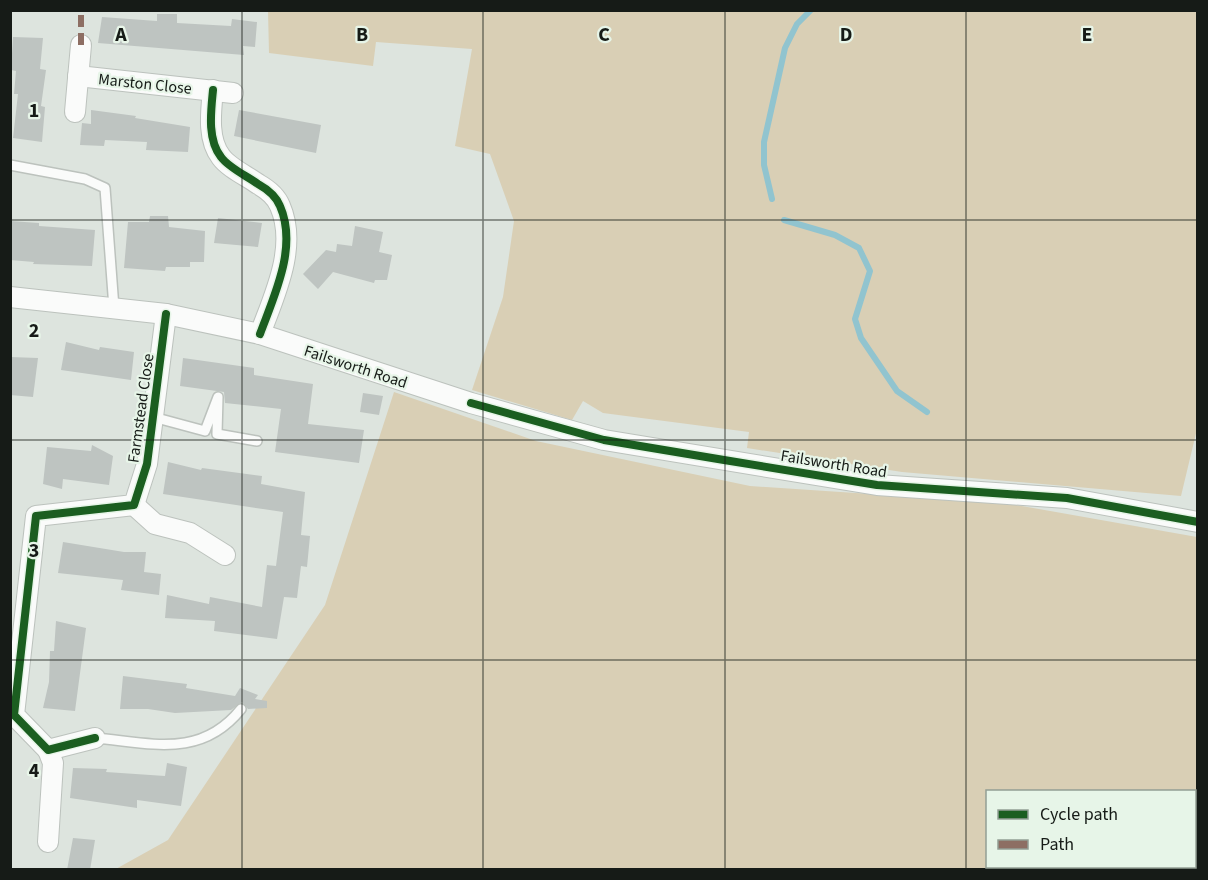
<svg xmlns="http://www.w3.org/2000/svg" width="1208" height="880" font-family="'Source Sans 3',sans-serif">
<rect width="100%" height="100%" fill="#dde4de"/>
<g fill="#d9cfb5" fill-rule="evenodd">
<polygon points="268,11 1197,11 1198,425 1181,496 902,472 747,448 749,432 603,413 583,401 572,420 472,390 503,297 514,221 490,154 455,146 472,49 376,42 373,66 269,53"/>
<path d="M394,392L536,441L750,486L1005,503L1197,537V869L114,870L168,840L325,605ZM988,792H1194V866H988Z"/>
</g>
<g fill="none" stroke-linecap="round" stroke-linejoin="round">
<g stroke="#91c4cf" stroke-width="6">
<polyline points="772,199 764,165 764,142 785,48 797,24 811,10"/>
<polyline points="784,220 835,235 859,248 870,271 855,319 861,338 897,391 927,412"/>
</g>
</g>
<g fill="#bec4c1">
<polygon points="157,14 177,14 177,23 231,26 232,19 257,22 255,47 243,46 244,55 98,43 102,17 157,21"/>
<polygon points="13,37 43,38 40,69 46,70 41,106 45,107 42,142 13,138 18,94 14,94 16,71 11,70"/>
<polygon points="91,110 136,116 135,118 190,127 188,152 146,150 147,142 105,140 104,146 80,145 82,123 91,124"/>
<polygon points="239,110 321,125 316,153 234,136"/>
<polygon points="150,216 168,216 169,227 205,231 204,262 190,262 190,267 166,267 165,271 124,268 128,222 149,222"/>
<polygon points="218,218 262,223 258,247 214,243"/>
<polygon points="10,221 39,223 39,226 95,230 92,266 33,264 34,262 10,260"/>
<polygon points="355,226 383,232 379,252 392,255 387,280 375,280 374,283 333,272 318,289 303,274 326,250 336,252 337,244 352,246"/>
<polygon points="66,342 99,350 100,347 134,352 131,380 61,370"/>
<polygon points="10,357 38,358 33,397 10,395"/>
<polygon points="183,358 254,368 254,375 313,384 308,424 364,430 359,463 275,452 281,409 225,403 224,392 180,386"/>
<polygon points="363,393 383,396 379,415 360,412"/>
<polygon points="92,445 113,456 109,485 63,479 62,489 43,484 47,447 91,451"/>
<polygon points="168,462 201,470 202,468 262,476 261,484 305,492 301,535 310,536 307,567 301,566 297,598 284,597 277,639 214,631 215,621 165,618 167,595 209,604 210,597 262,607 267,565 276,566 283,512 163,494"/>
<polygon points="63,542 124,552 146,552 144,572 161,574 159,595 121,590 123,580 58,573"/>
<polygon points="56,621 86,628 75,711 43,708 49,682 50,651 54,651"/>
<polygon points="123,676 187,684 186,688 235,696 240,688 258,695 255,699 267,701 267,708 248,709 242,702 231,710 175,713 148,709 120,709"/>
<polygon points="167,763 187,767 181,806 137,800 137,808 70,798 73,768 107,769 106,772 165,776"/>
<polygon points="73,838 95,840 90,870 67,870"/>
</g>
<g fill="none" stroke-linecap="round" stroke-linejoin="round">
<defs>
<g id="lane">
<polyline points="10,165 85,179 105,188 114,308"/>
<polyline points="153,417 205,431 218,397 217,434 257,441"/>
<path d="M95,738C151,743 201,759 241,709"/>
</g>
<g id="street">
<polyline points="78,76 233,93"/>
<path d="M213,90C211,111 207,139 221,157C229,168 247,176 258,184C267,189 276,196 280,206C298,247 274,296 260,334"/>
<polyline points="75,112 81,45"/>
<polyline points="10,297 166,314 260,334 471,403 604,440 877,485 1067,498 1198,522"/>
<polyline points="134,505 155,524 190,533 225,555"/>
<polyline points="95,738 48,750 14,715 36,516 134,505 147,464 166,314"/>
<polyline points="48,750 53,763 48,842"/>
</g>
</defs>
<use href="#lane" stroke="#bcc2bd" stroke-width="12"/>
<use href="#street" stroke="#bcc2bd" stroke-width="22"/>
<use href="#lane" stroke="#fafbfa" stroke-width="9"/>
<use href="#street" stroke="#fafbfa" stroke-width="20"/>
<polyline stroke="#8d6e63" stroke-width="6" stroke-dasharray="12 6" stroke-linecap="butt" points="81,45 81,10"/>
<defs>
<g id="cycleway">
<path d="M213,90C211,111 207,139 221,157C229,168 247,176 258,184C267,189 276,196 280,206C298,247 274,296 260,334"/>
<polyline points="471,403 604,440 724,460 877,485 1067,498 1198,522"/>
<polyline points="95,738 48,750 14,715 36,516 134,505 147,464 166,314"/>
</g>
</defs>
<use href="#cycleway" stroke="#e7f5e8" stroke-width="11"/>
<use href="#cycleway" stroke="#1b5e20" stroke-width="8"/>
</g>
<path fill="none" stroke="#161b17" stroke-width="1.5" stroke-opacity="0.55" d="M242,10V870M483,10V870M725,10V870M966,10V870M10,220H1198M10,440H1198M10,660H1198"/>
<g text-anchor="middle" stroke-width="4.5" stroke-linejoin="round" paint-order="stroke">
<g font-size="16" fill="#161b17" stroke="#e7f5e8">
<text transform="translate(145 83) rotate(6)" y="6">Marston Close</text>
<text transform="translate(356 366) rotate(18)" y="6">Failsworth Road</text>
<text transform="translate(140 408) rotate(-82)" y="6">Farmstead Close</text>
<text transform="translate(834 463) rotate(9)" y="6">Failsworth Road</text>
</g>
</g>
<g font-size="20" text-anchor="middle" font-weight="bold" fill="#161b17" stroke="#e7f5e8" stroke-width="4.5" stroke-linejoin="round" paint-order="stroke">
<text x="121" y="41">A</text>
<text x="362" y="41">B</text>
<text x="604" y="41">C</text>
<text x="846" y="41">D</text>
<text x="1087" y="41">E</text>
<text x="34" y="117">1</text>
<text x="34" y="337">2</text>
<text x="34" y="557">3</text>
<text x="34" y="777">4</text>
</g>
<rect width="1208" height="880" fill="none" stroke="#161b17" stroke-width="24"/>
<rect x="986" y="790" width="210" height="78" fill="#e7f5e8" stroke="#939e94" stroke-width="1.5"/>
<rect x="998" y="810" width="30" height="9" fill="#1b5e20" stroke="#939e94" stroke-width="1.5"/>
<text x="1040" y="820" font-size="18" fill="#161b17">Cycle path</text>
<rect x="998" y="840" width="30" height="9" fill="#8d6e63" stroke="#939e94" stroke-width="1.5"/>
<text x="1040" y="850" font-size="18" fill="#161b17">Path</text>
</svg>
